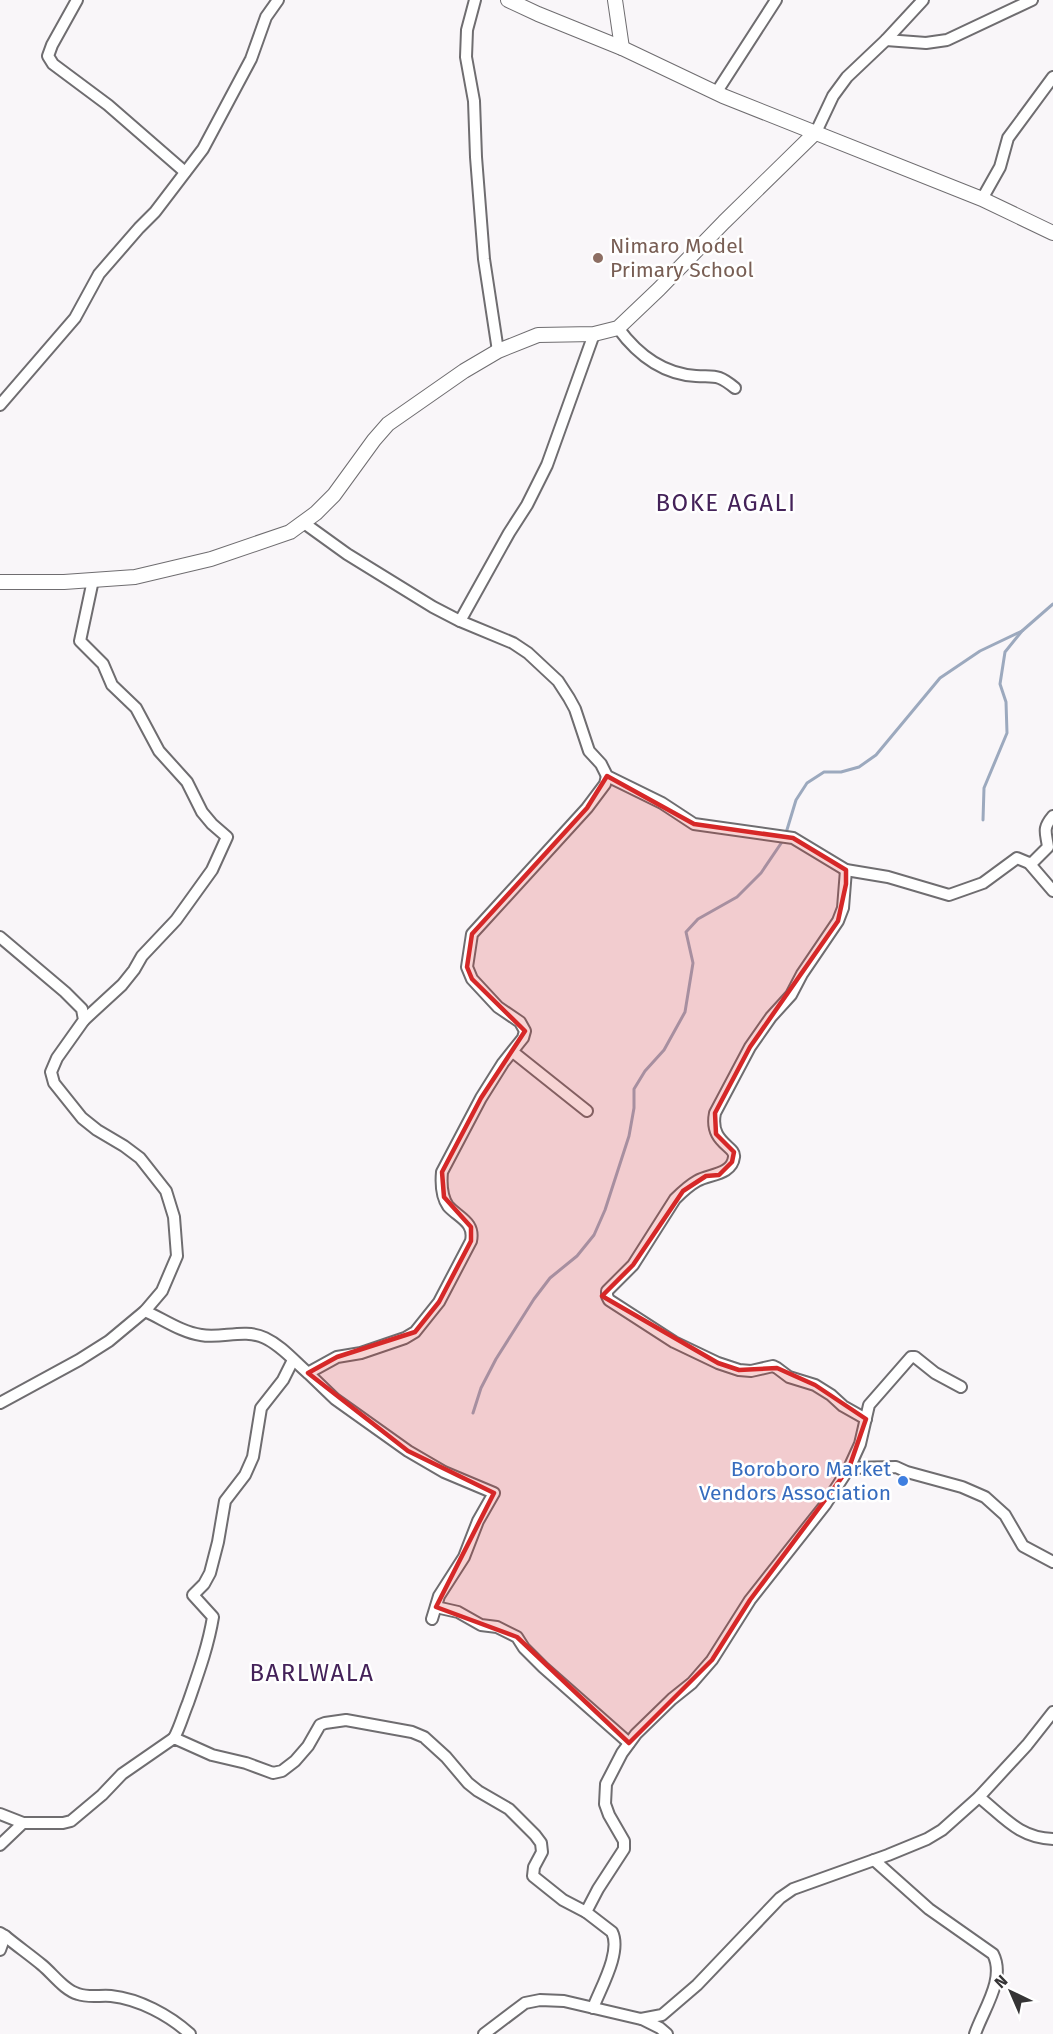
<svg xmlns="http://www.w3.org/2000/svg" width="1053" height="2034" font-family="'Fira Sans',sans-serif">
<rect width="100%" height="100%" fill="#f9f6f9"/>
<g fill="none" stroke-linecap="round" stroke-linejoin="round">
<g stroke="#9ca9be" stroke-width="3">
<polyline points="983,820 984,788 1007,733 1006,702 1000,684 1005,652 1022,631 1053,604"/>
<polyline points="786,833 796,800 807,783 824,772 841,772 859,767 876,755 940,678 980,651 1022,631"/>
<polyline points="473,1413 481,1388 496,1359 534,1299 550,1278 577,1256 594,1235 605,1210 629,1136 634,1108 634,1089 645,1071 664,1050 685,1012 693,963 686,932 698,919 737,897 761,873 784,839"/>
</g>
<defs>
<g id="minor">
<polyline points="77,0 52,45 48,56 53,64 108,105 185,172"/>
<polyline points="475,0 467,30 466,57 474,101 476,157 484,259 498,351"/>
<polyline points="886,40 926,43 947,40 1032,0"/>
<polyline points="716,93 776,0"/>
<polyline points="816,132 833,96 847,77 886,40 923,0"/>
<polyline points="982,199 1000,167 1008,138 1053,77"/>
<path d="M618,328C637,354 663,374 696,376C716,377 718,374 735,388"/>
<polyline points="0,405 75,318 99,274 139,228 155,212 203,149 251,59 266,17 278,0"/>
<polyline points="304,523 347,554 433,607 460,621 513,643 528,653 558,681 569,698 575,709 589,751 601,764 607,776 662,803 694,824 793,838 846,870 888,877 949,895 983,883 1017,858 1029,863 1053,891"/>
<polyline points="460,621 509,533 527,505 547,465 594,334"/>
<path d="M1029,863L1033,862L1048,847C1046,832 1042,829 1053,816"/>
<path d="M846,870L843,908L838,921L802,974L791,995L771,1017L750,1047L715,1113C709,1143 736,1146 734,1157C732,1175 709,1174 697,1181C688,1186 682,1192 675,1199L633,1265L607,1291V1296L609,1300L674,1342L718,1363L739,1370L751,1371L773,1366L777,1368L789,1377L815,1385L831,1395L843,1406L866,1419"/>
<polyline points="0,937 65,992 82,1009 84,1020 57,1058 51,1072 54,1083 82,1118 97,1130 124,1146 140,1158 166,1191 174,1217 177,1256 162,1291 145,1311 109,1341 79,1360 0,1403"/>
<polyline points="84,1020 122,985 134,970 142,956 176,920 212,870 227,837 212,824 202,812 187,782 159,751 136,708 112,685 103,664 80,641 93,580"/>
<polyline points="513,1052 587,1111"/>
<path d="M145,1311C163,1319 181,1332 201,1335C222,1339 244,1328 265,1338C282,1346 294,1361 308,1373L337,1357L361,1353L405,1338L415,1332L439,1302L471,1241C475,1222 459,1218 448,1206C441,1196 441,1183 442,1172L481,1098L503,1063L523,1038L525,1031L520,1022L498,1007L472,979L467,967L472,934L587,808L605,784L607,776"/>
<polyline points="308,1373 335,1399 408,1451 444,1472 494,1493 478,1521 464,1557 439,1596 432,1619"/>
<polyline points="849,1468 896,1467 907,1472 962,1487 985,1497 1005,1515 1023,1546 1053,1562"/>
<polyline points="436,1607 458,1612 481,1625 497,1627 517,1637 524,1648 543,1667 629,1743"/>
<path d="M174,1738C180,1727 183,1715 188,1703C198,1674 208,1647 213,1617L193,1595L204,1584L210,1573L218,1542L225,1501L245,1475L253,1457L261,1408L283,1380L293,1360"/>
<path d="M979,1797C1004,1817 1019,1838 1053,1839"/>
<polyline points="0,1814 23,1823"/>
<polyline points="0,1845 23,1823 63,1823 71,1821 102,1795 122,1774 174,1738 212,1755 246,1763 273,1773 282,1771 295,1761 308,1746 320,1725 325,1723 346,1720 412,1732 424,1737 446,1757 468,1783 478,1791 509,1809 535,1835 541,1843 542,1852 534,1867 533,1876 563,1900 586,1912"/>
<path d="M874,1860L929,1909L993,1954C1006,1979 983,2010 975,2034"/>
<path d="M5,1936C17,1946 30,1955 42,1965C53,1974 64,1990 78,1994C89,1998 100,1995 111,1996C139,1999 169,2015 190,2034"/>
<polyline points="0,1950 5,1936 0,1933"/>
<path d="M593,2008C600,1989 622,1952 612,1932L586,1912L598,1889L624,1849V1841L609,1815L605,1804L606,1784L622,1753L636,1734L672,1699L692,1683L712,1660L750,1600L825,1505L849,1468L860,1444L869,1405L911,1357H915L935,1373L961,1387"/>
<polyline points="642,2019 660,2028 667,2034"/>
<polyline points="484,2034 525,2003 540,2000 564,2001 641,2019 662,2015 697,1985 780,1898 793,1889 888,1855 927,1839 942,1830 979,1797 1027,1745 1053,1712"/>
</g>
<g id="tertiary">
<polyline points="508,0 538,14 622,48 723,96 982,199 1053,233"/>
<polyline points="615,0 622,48"/>
<polyline points="0,582 64,582 135,577 211,559 290,532 316,513 334,495 374,440 388,424 464,371 498,351 538,335 594,334 618,328 659,289 724,222 816,132"/>
</g>
</defs>
<use href="#minor" stroke="#6f6d70" stroke-width="14"/>
<use href="#tertiary" stroke="#6f6d70" stroke-width="16"/>
<use href="#minor" stroke="#fff" stroke-width="10"/>
<use href="#tertiary" stroke="#fff" stroke-width="14"/>
</g>
<path fill="#d62828" fill-opacity="0.2" stroke="#d62828" stroke-width="4.5" stroke-linejoin="round" d="M607,776L694,824L793,838L846,870V884L838,921L750,1047L715,1113L716,1134L734,1152L732,1162L719,1175L706,1176L683,1191L633,1265L602,1296L718,1363L739,1370L777,1368L815,1385L866,1419L849,1468L750,1600L712,1660L629,1743L517,1637L436,1607L494,1493L408,1451L308,1373L337,1357L415,1332L439,1302L471,1241V1227L444,1197L442,1172L481,1098L525,1031L472,979L467,967L472,934L587,808Z"/>
<circle fill="#8d6e63" stroke="#fff" stroke-width="2" cx="598" cy="258" r="6"/>
<circle fill="#3f7fe0" stroke="#fff" stroke-width="2" cx="903" cy="1481" r="6"/>
<g text-anchor="middle" stroke-width="5" stroke-linejoin="round" paint-order="stroke">
<g font-size="21" fill="#785e54" stroke="#fff" text-anchor="start">
<text x="610" y="253">Nimaro Model<tspan x="610" dy="24">Primary School</tspan></text>
</g>
<g font-size="21" fill="#366cbe" stroke="#fff" text-anchor="end">
<text x="891" y="1476">Boroboro Market<tspan x="891" dy="24">Vendors Association</tspan></text>
</g>
<g font-size="24" letter-spacing="1.5" fill="#442259" stroke="#fff">
<text x="726" y="511">BOKE AGALI</text>
<text x="312" y="1681">BARLWALA</text>
</g>
</g>
<g transform="translate(1011 1992) rotate(316)" stroke="#ffffff" stroke-width="4.5" paint-order="stroke">
<path d="M0-4.5L10 22L0 15L-10 22Z" fill="#353435"/>
<text y="-9" font-size="16" font-weight="bold" text-anchor="middle" fill="#353435">N</text>
</g>
</svg>
